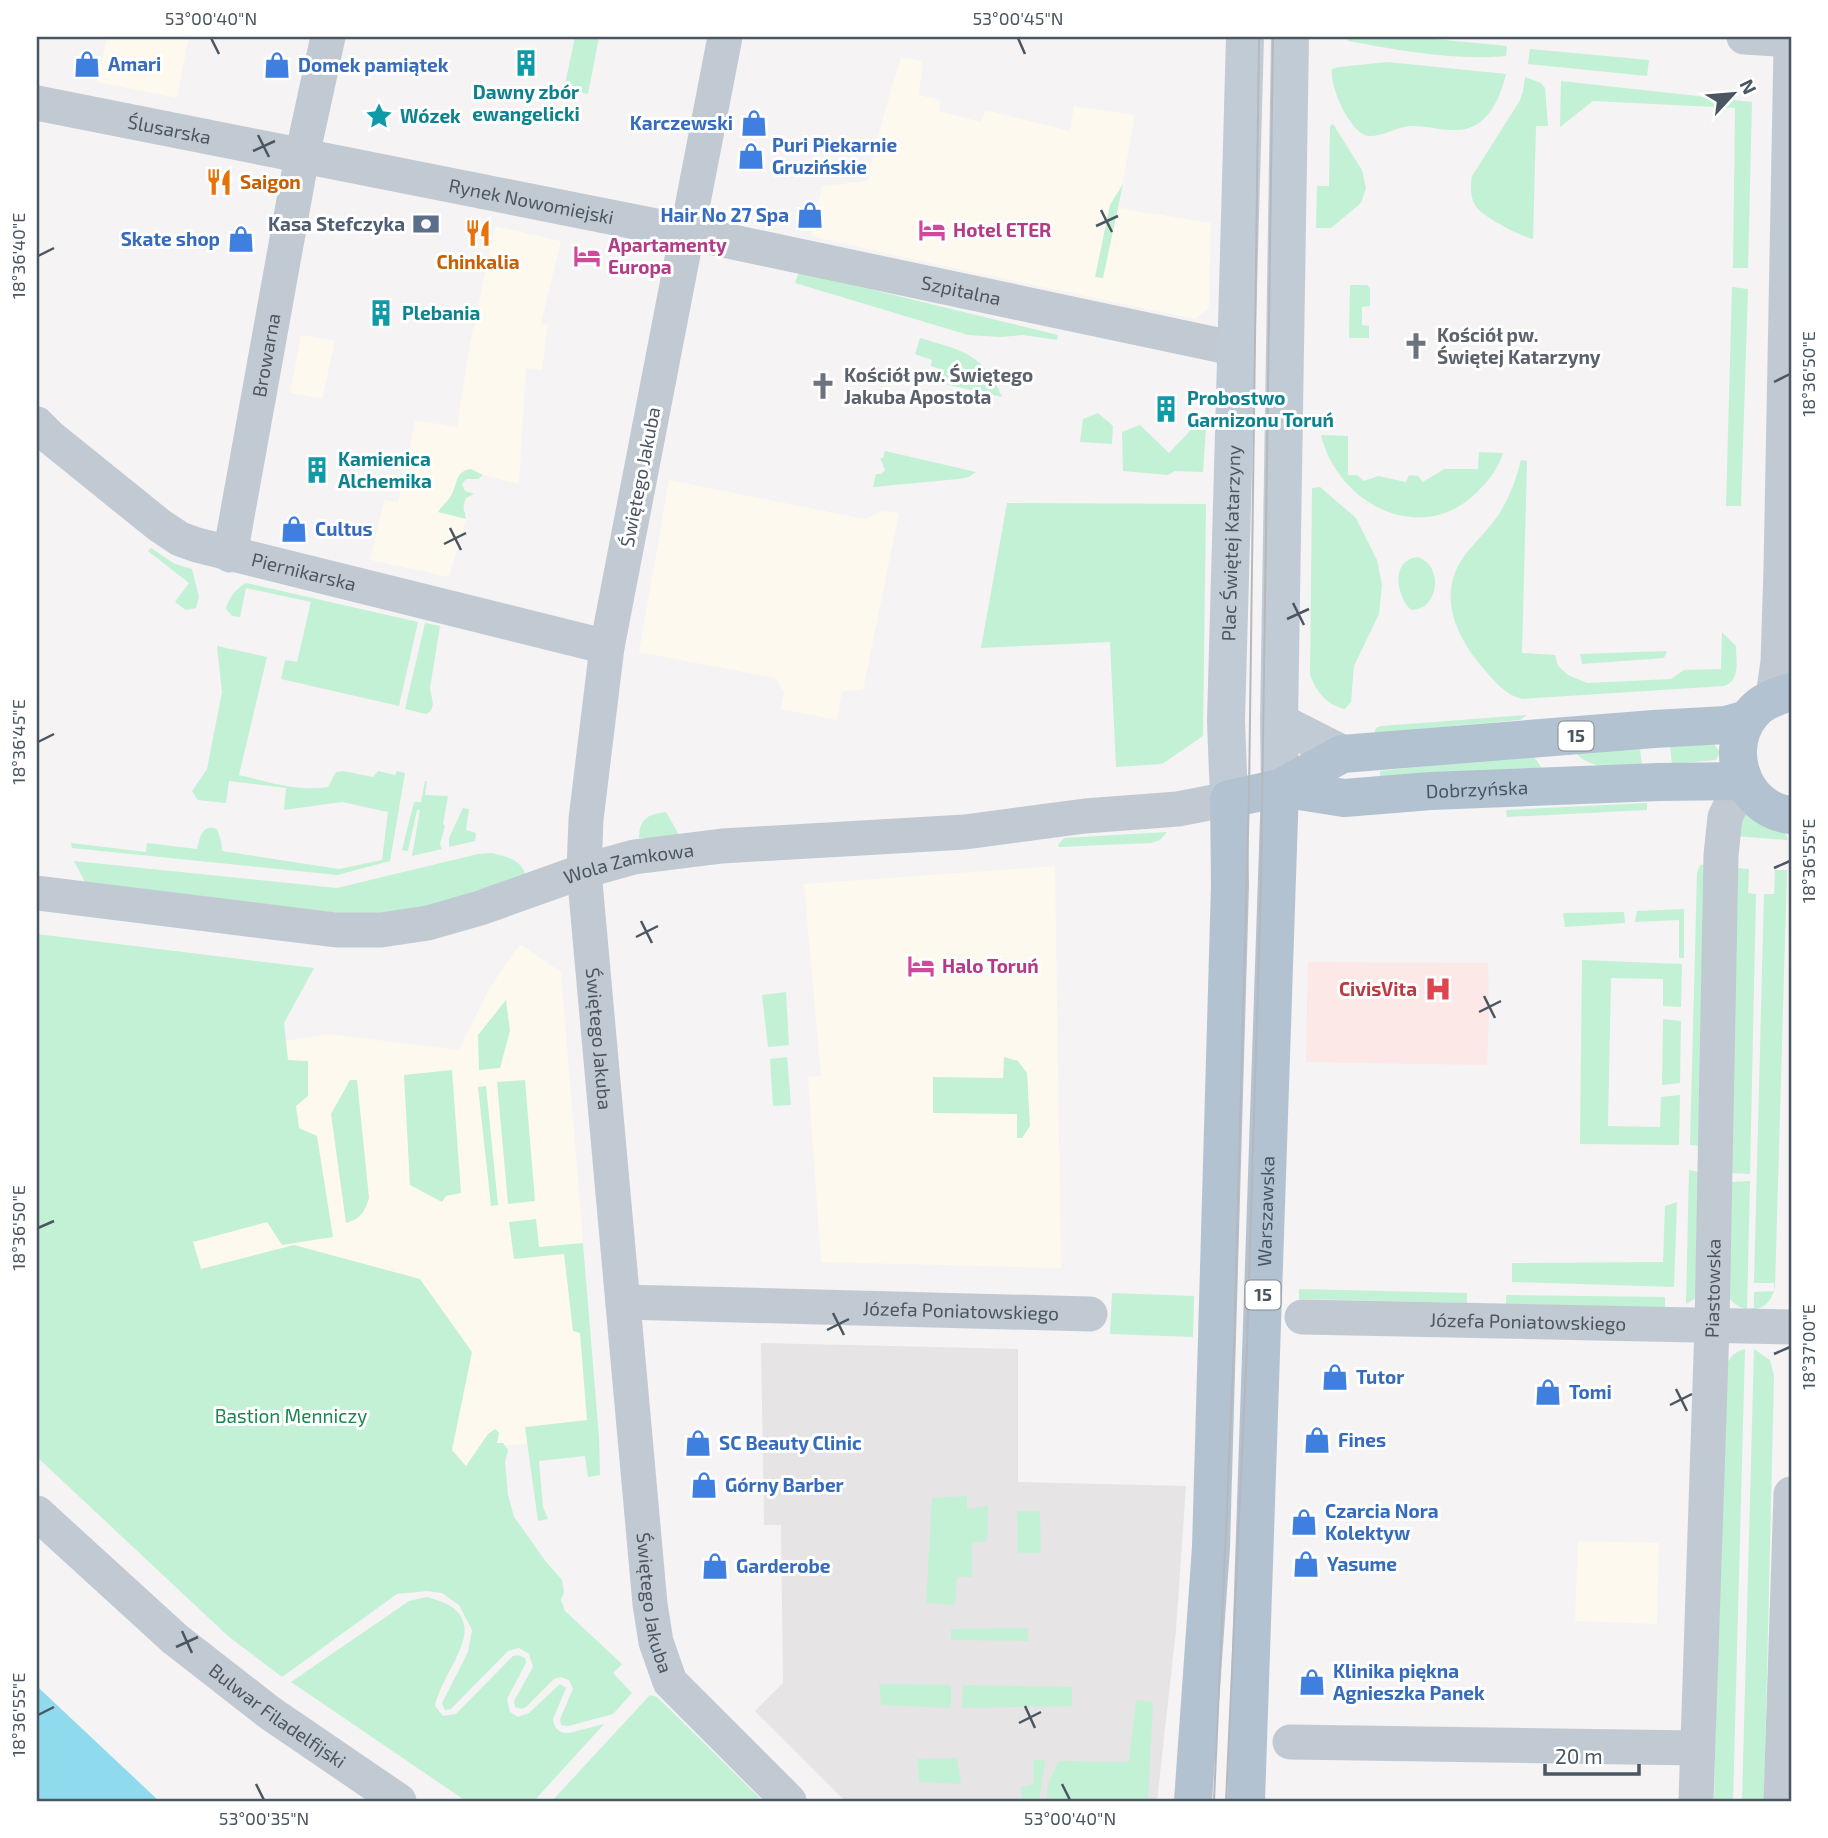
<svg xmlns="http://www.w3.org/2000/svg" width="1828" height="1838" font-family="'Exo 2',sans-serif">
<rect width="100%" height="100%" fill="#f5f3f3"/>
<g fill="#fdf9ef">
<polygon points="107,37 189,37 177,98 97,82"/>
<polygon points="901,57 923,61 919,95 941,100 939,111 981,122 985,110 1070,131 1074,106 1135,115 1118,208 1211,223 1209,308 1195,319 948,267 811,236 822,186 868,181 875,145"/>
<polygon points="495,226 561,241 541,324 548,325 542,370 526,368 519,484 483,475 463,473 456,501 467,517 449,577 370,560 384,500 398,502 411,454 409,453 415,420 457,427 469,349"/>
<polygon points="301,335 335,341 322,399 290,393"/>
<polygon points="669,480 865,519 882,511 899,513 863,690 842,691 837,720 781,709 784,692 775,678 639,652"/>
<polygon points="1055,866 1061,1268 821,1262 808,1077 821,1076 804,884"/>
<polygon points="520,944 561,972 599,1437 500,1446 506,1512 542,1609 294,1245 202,1270 193,1242 282,1218 312,1205 285,1041 328,1034 459,1050 489,989"/>
<polygon points="1578,1541 1659,1543 1657,1624 1575,1621"/>
</g>
<polygon fill="#e6e4e5" points="761,1343 1018,1349 1018,1482 1186,1486 1176,1630 1157,1801 845,1801 755,1711 783,1683 781,1525 764,1525"/>
<polygon fill="#fce8e6" points="1308,962 1488,963 1489,1012 1487,1065 1306,1062"/>
<g fill="#c3f1d5">
<polygon points="575,37 599,37 588,94 564,89"/>
<path d="M1348,37H1414L1507,46L1506,56C1454,61 1399,50 1348,41Z"/>
<polygon points="1530,49 1649,60 1647,76 1528,64"/>
<path d="M1387,62L1506,74C1500,99 1487,129 1458,130C1442,131 1426,125 1410,126C1396,127 1382,137 1368,136C1350,133 1329,86 1332,69L1339,67Z"/>
<path d="M1525,77L1541,83L1545,88L1548,126H1536L1533,239C1522,237 1486,218 1478,209C1470,200 1470,187 1472,176L1519,102L1523,92Z"/>
<polygon points="1561,81 1752,102 1748,268 1733,268 1735,108 1593,101 1560,127"/>
<polygon points="1333,124 1362,170 1366,188 1361,203 1331,228 1316,228 1317,186 1329,186 1330,126"/>
<polygon points="1123,184 1103,278 1095,277 1110,205"/>
<polygon points="799,272 1058,335 1057,340 1023,335 1000,337 968,335 795,283"/>
<polygon points="1350,285 1367,285 1370,288 1370,306 1362,307 1362,325 1369,326 1369,338 1349,338"/>
<polygon points="1732,287 1748,289 1741,506 1726,506"/>
<path d="M920,338C963,351 983,353 1002,397L940,383L942,370L931,366L932,360L915,354Z"/>
<polygon points="1098,413 1113,426 1112,444 1080,442 1083,419"/>
<polygon points="1207,413 1203,472 1175,471 1168,475 1123,471 1122,432 1140,425 1169,453"/>
<path d="M1321,435L1348,436V475H1357L1364,481L1378,476L1406,482L1409,475L1418,476L1423,482L1444,469H1478L1479,452L1503,453C1499,467 1490,479 1480,489C1425,549 1338,506 1321,435Z"/>
<polygon points="885,451 976,472 969,477 958,479 873,487 876,474 881,474 885,470 880,458 883,458"/>
<path d="M1521,460L1527,461L1522,653L1555,655L1558,666L1568,675L1587,683L1671,679L1684,670L1721,669L1722,632L1736,646C1736,661 1741,680 1724,686L1522,699C1504,695 1490,676 1478,662C1453,630 1438,591 1465,555C1476,541 1489,529 1499,514C1510,497 1516,479 1521,460Z"/>
<path d="M471,469L483,475L478,479H466L462,484L465,491L474,494L466,498C461,510 465,509 466,519L438,512C442,505 449,501 452,494C458,481 456,471 471,469Z"/>
<path d="M1320,487L1356,518L1377,560L1382,585L1379,614L1354,666L1351,702L1345,709C1328,706 1315,691 1310,674L1312,488Z"/>
<polygon points="1007,503 1206,504 1203,736 1162,764 1116,767 1110,642 981,648"/>
<polygon points="151,548 175,564 192,569 199,597 196,608 186,610 175,602 189,583 148,551"/>
<path d="M1418,557C1444,566 1439,610 1411,610C1396,596 1390,560 1418,557Z"/>
<path d="M246,583L418,622L399,706L281,679L285,660L297,662L311,602L246,588L240,617L232,616L226,609C228,598 237,588 246,583Z"/>
<polygon points="425,623 440,626 430,688 433,704 431,711 426,714 405,709"/>
<path d="M217,646L267,657L239,775C268,782 298,792 328,787L336,772L343,771L373,777L378,771L395,775L397,771L405,773L390,861L337,875L72,848L71,843L146,852L147,843L197,849C200,838 202,823 217,829L221,841L222,851L339,869L382,860L388,812L342,802L284,810L286,788L229,781L226,803L198,800L192,791L207,769L222,692Z"/>
<polygon points="1667,651 1664,658 1582,664 1580,654"/>
<polygon points="1527,715 1520,720 1374,733 1376,728 1381,726"/>
<polygon points="1714,744 1720,752 1716,760 1672,764 1670,747"/>
<path d="M1640,749L1642,766C1618,766 1592,772 1575,752Z"/>
<polygon points="1533,755 1543,770 1380,784 1380,771"/>
<polygon points="425,781 427,781 425,795 448,796 443,824 445,826 440,844 442,849 412,856 420,810 417,810 408,851 402,850 414,802 421,802"/>
<polygon points="1647,803 1647,810 1507,817 1506,810"/>
<polygon points="463,808 469,809 466,830 476,833 475,841 449,847 449,838"/>
<path d="M666,812L681,838H639C639,819 648,814 666,812Z"/>
<polygon points="1745,813 1785,832 1788,840 1735,836"/>
<polygon points="1167,832 1160,840 1151,843 1059,847 1058,845 1064,838"/>
<path d="M492,853C507,857 521,859 526,876L481,895L379,917L88,888L74,861L337,888L478,854Z"/>
<polygon points="1707,864 1700,1146 1690,1145 1697,873 1700,865"/>
<path d="M1735,868L1749,869L1748,893L1756,894L1750,1174L1730,1173V1182L1750,1181L1747,1309L1754,1308V1292L1774,1291V1283H1754L1764,894H1774L1775,870H1787L1775,1287C1770,1314 1741,1317 1727,1295Z"/>
<polygon points="1684,909 1684,958 1679,958 1679,920 1635,922 1637,911"/>
<polygon points="1624,912 1625,923 1565,927 1563,913"/>
<polygon points="37,934 314,968 284,1023 288,1060 308,1061 308,1096 296,1106 299,1128 317,1136 333,1237 282,1245 267,1222 193,1242 201,1269 294,1245 420,1279 472,1352 452,1450 466,1466 488,1434 495,1429 499,1433 497,1443 503,1443 508,1450 505,1462 508,1495 514,1517 547,1563 562,1580 564,1592 561,1600 565,1611 622,1664 613,1673 632,1693 613,1714 568,1726 561,1725 560,1719 573,1689 569,1680 561,1677 554,1679 526,1707 522,1709 515,1707 514,1701 533,1667 529,1654 519,1648 508,1651 451,1709 445,1710 442,1703 468,1652 472,1630 459,1605 442,1593 427,1591 397,1594 282,1677 228,1636 37,1457"/>
<polygon points="1582,960 1682,964 1681,1007 1663,1006 1663,979 1611,978 1608,1126 1660,1127 1661,1097 1680,1095 1679,1145 1580,1144"/>
<polygon points="786,992 789,1045 768,1047 762,995"/>
<polygon points="506,1000 510,1031 500,1068 479,1070 478,1035"/>
<polygon points="1663,1019 1681,1021 1680,1083 1662,1085"/>
<polygon points="787,1057 791,1105 773,1106 770,1059"/>
<polygon points="1004,1057 1018,1061 1027,1073 1030,1126 1022,1138 1017,1138 1017,1114 933,1113 933,1077 1003,1078"/>
<polygon points="452,1070 461,1193 446,1196 442,1202 410,1185 404,1075"/>
<path d="M350,1080H357L369,1198C365,1212 360,1219 346,1223L331,1114Z"/>
<polygon points="525,1080 535,1201 508,1204 497,1082"/>
<polygon points="486,1086 498,1205 491,1206 478,1087"/>
<polygon points="1689,1170 1699,1172 1696,1298 1686,1304"/>
<polygon points="1677,1202 1674,1287 1512,1282 1512,1263 1663,1262 1665,1206"/>
<polygon points="536,1219 539,1247 583,1243 599,1437 600,1475 588,1477 585,1456 539,1461 543,1507 548,1519 538,1521 525,1427 587,1420 580,1333 573,1331 564,1254 514,1259 509,1222"/>
<polygon points="1299,1289 1467,1293 1467,1303 1299,1299"/>
<polygon points="1112,1293 1194,1296 1193,1337 1110,1334"/>
<polygon points="1506,1295 1665,1297 1665,1309 1506,1307"/>
<path d="M1745,1349L1733,1801H1714L1723,1376C1727,1362 1730,1353 1745,1349Z"/>
<polygon points="1754,1349 1770,1360 1774,1376 1764,1801 1742,1801"/>
<polygon points="967,1496 967,1509 988,1506 987,1541 972,1543 972,1577 957,1577 955,1605 926,1603 932,1498"/>
<polygon points="1017,1511 1040,1511 1041,1553 1018,1553"/>
<path d="M427,1597C502,1616 443,1666 435,1706L443,1716L456,1714L513,1656L518,1655L525,1658L526,1663L507,1699L510,1712L518,1717L529,1713L560,1684L566,1688L553,1719C554,1728 559,1734 569,1733L604,1724L534,1801H466L291,1682L409,1601Z"/>
<polygon points="1028,1628 1028,1641 951,1640 951,1629"/>
<polygon points="879,1684 951,1685 951,1708 881,1705"/>
<polygon points="963,1685 1072,1687 1072,1706 962,1708"/>
<polygon points="650,1695 657,1697 763,1801 552,1801"/>
<polygon points="1136,1700 1153,1702 1148,1801 1047,1801 1048,1783 1059,1761 1129,1762"/>
<polygon points="957,1758 961,1784 919,1782 917,1759"/>
<polygon points="1033,1760 1045,1760 1039,1801 1023,1801 1020,1788 1034,1784"/>
</g>
<polygon fill="#90daee" points="37,1686 42,1691 159,1801 37,1801"/>
<g fill="none" stroke-linecap="round" stroke-linejoin="round">
<g stroke="#c1cad2" stroke-width="35">
<path id="s1" d="M725,37L607,647L586,819L584,871L650,1604L656,1642L670,1682L789,1801"/>
<polyline points="1744,37 1791,40"/>
<path id="s2" d="M37,103L686,232L1237,349"/>
<path id="s3" d="M37,424L50,437L159,525L180,539L197,545L607,647"/>
<path id="s4" d="M230,555L302,156L328,37"/>
<polyline points="1773,697 1778,662 1781,569 1791,48"/>
<path id="s5" d="M37,893L336,930H381L428,923L480,908L584,871L634,857L722,846L965,832L1085,816L1178,809L1229,799"/>
<path id="s6" d="M623,1302L1090,1314"/>
<path id="s7" d="M1302,1317L1791,1327"/>
<path id="s8" d="M37,1513L175,1639L270,1713L399,1801"/>
<polyline points="1290,1742 1697,1748"/>
<path id="s9" d="M1696,1801L1712,1326L1721,855L1725,817L1743,781"/>
<polyline points="1781,1801 1791,1494"/>
</g>
<g stroke="#c1cbd6" stroke-width="38">
<polyline points="1279,722 1342,754"/>
<polyline points="1280,788 1279,722 1290,37"/>
<path id="s10" d="M1229,799L1226,721L1245,37"/>
</g>
<g stroke="#b3c2d1" stroke-width="38">
<path d="M1791,692C1779,696 1767,699 1757,708C1720,742 1740,810 1791,815"/>
<path id="s11" d="M1280,788L1344,798L1431,791L1659,782L1743,781"/>
<polyline points="1193,1801 1211,1547 1230,885 1229,799 1280,788 1342,754 1654,729 1726,725 1747,719"/>
<path id="s12" d="M1246,1801L1280,788"/>
</g>
<g stroke="#b5b8bd" stroke-width="2">
<polyline points="1214,1801 1234,1346 1249,795 1259,37"/>
<polyline points="1226,1801 1247,1347 1261,883 1273,37"/>
</g>
</g>
<path fill="none" stroke="#4a5661" stroke-width="2.5" d="M211,38L219,54M1018,38L1025,54M258,135L269,157M253,151L275,141M1101,210L1112,232M1096,226L1118,216M38,256L54,248M1774,382L1790,374M450,528L461,550M444,544L466,533M1293,603L1304,625M1287,619L1309,609M38,742L54,734M1774,868L1790,861M641,921L652,943M636,937L658,926M1484,996L1495,1018M1479,1012L1501,1001M38,1228L54,1221M833,1313L844,1335M827,1330L849,1319M1774,1354L1790,1347M1676,1389L1687,1411M1670,1405L1692,1394M182,1631L192,1653M176,1647L198,1637M1025,1706L1035,1728M38,1715L54,1707M1019,1723L1041,1712M256,1784L264,1800M1062,1784L1070,1800"/>
<defs>
<symbol id="building-bare" viewBox="-9 -9 18 18"><path d="M-4-6H4V6H1V3H-1V6H-4ZM-2.5-4.3h1.7v1.8h-1.7ZM.8-4.3h1.7v1.8H.8ZM-2.5-1h1.7V.8h-1.7ZM.8-1h1.7V.8H.8Z" fill="#0f9aa8" stroke="#fff" stroke-width="2.5" paint-order="stroke"/></symbol>
<symbol id="shop-bare" viewBox="-9 -9 18 18"><path d="M-5-2.5h2.3a2.7 3.5 0 0 1 5.4 0H5L5.5 6h-11ZM-1.5-2.5h3a1.5 2.3 0 0 0-3 0Z" fill="#3f7fe0" stroke="#fff" stroke-width="2.5" paint-order="stroke"/></symbol>
<symbol id="sight-bare" viewBox="-9 -9 18 18"><path d="M0-6L1.8-2.2L6-1.7L2.9 1.2L3.7 5.4L0 3.3L-3.7 5.4L-2.9 1.2L-6-1.7L-1.8-2.2Z" fill="#0f9aa8" stroke="#fff" stroke-width="2.5" paint-order="stroke"/></symbol>
<symbol id="restaurant-bare" viewBox="-9 -9 18 18"><path d="M-5-6h1v4h1v-4h1v4h1v-4h1v5L-1.5 .5V6h-2V.5L-5-1ZM5-6V6H3V1.5H1.5Q1.5-4 5-6Z" fill="#e8710a" stroke="#fff" stroke-width="2.5" paint-order="stroke"/></symbol>
<symbol id="bank-bare" viewBox="-9 -9 18 18"><path d="M-6-4H6V4H-6ZM0-2.3a2.3 2.3 0 1 0 0 4.6a2.3 2.3 0 1 0 0-4.6Z" fill="#5c6f8a" stroke="#fff" stroke-width="2.5" paint-order="stroke"/></symbol>
<symbol id="hotel-bare" viewBox="-9 -9 18 18"><path d="M-6-4.5h1.5V1H6V5H4.5V3h-9V5H-6ZM-4 0a1.8 1.8 0 1 1 3.6 0ZM.5 0V-2.5h3Q6-2.5 6 0Z" fill="#d1479c" stroke="#fff" stroke-width="2.5" paint-order="stroke"/></symbol>
<symbol id="church-bare" viewBox="-9 -9 18 18"><path d="M-1.2-6h2.4v3.5h3.3v2.4h-3.3V6h-2.4V-.1h-3.3v-2.4h3.3Z" fill="#6b7280" stroke="#fff" stroke-width="2.5" paint-order="stroke"/></symbol>
<symbol id="hospital-bare" viewBox="-9 -9 18 18"><path d="M-5-5h3v3.5h4V-5h3V5h-3V1.5h-4V5h-3Z" fill="#e0444e" stroke="#fff" stroke-width="2.5" paint-order="stroke"/></symbol>
</defs>
<g fill-rule="evenodd">
<use href="#building-bare" x="507" y="44" width="38" height="38"/>
<use href="#shop-bare" x="68" y="45" width="38" height="38"/>
<use href="#shop-bare" x="258" y="46" width="38" height="38"/>
<use href="#sight-bare" x="360" y="97" width="38" height="38"/>
<use href="#shop-bare" x="735" y="104" width="38" height="38"/>
<use href="#shop-bare" x="732" y="137" width="38" height="38"/>
<use href="#restaurant-bare" x="200" y="163" width="38" height="38"/>
<use href="#shop-bare" x="791" y="196" width="38" height="38"/>
<use href="#bank-bare" x="407" y="205" width="38" height="38"/>
<use href="#hotel-bare" x="913" y="211" width="38" height="38"/>
<use href="#restaurant-bare" x="459" y="214" width="38" height="38"/>
<use href="#shop-bare" x="222" y="220" width="38" height="38"/>
<use href="#hotel-bare" x="568" y="237" width="38" height="38"/>
<use href="#building-bare" x="362" y="294" width="38" height="38"/>
<use href="#church-bare" x="1397" y="327" width="38" height="38"/>
<use href="#church-bare" x="804" y="367" width="38" height="38"/>
<use href="#building-bare" x="1147" y="390" width="38" height="38"/>
<use href="#building-bare" x="298" y="451" width="38" height="38"/>
<use href="#shop-bare" x="275" y="510" width="38" height="38"/>
<use href="#hotel-bare" x="902" y="947" width="38" height="38"/>
<use href="#hospital-bare" x="1419" y="970" width="38" height="38"/>
<use href="#shop-bare" x="1316" y="1358" width="38" height="38"/>
<use href="#shop-bare" x="1529" y="1373" width="38" height="38"/>
<use href="#shop-bare" x="1298" y="1421" width="38" height="38"/>
<use href="#shop-bare" x="679" y="1424" width="38" height="38"/>
<use href="#shop-bare" x="685" y="1466" width="38" height="38"/>
<use href="#shop-bare" x="1285" y="1503" width="38" height="38"/>
<use href="#shop-bare" x="1287" y="1545" width="38" height="38"/>
<use href="#shop-bare" x="696" y="1547" width="38" height="38"/>
<use href="#shop-bare" x="1293" y="1663" width="38" height="38"/>
</g>
<g text-anchor="middle" stroke-width="6" stroke-linejoin="round" paint-order="stroke">
<g fill="#fff" stroke="#808990" stroke-width="2">
<rect x="1558.5" y="721.5" width="35" height="29" rx="5"/>
<rect x="1245.5" y="1280.5" width="35" height="29" rx="5"/>
</g>
<g font-size="18" font-weight="bold" fill="#4a5661">
<text x="1576" y="742">15</text>
<text x="1263" y="1301">15</text>
</g>
<g font-size="19" font-weight="bold" fill="#366cbe" stroke="#fff" text-anchor="start">
<text x="108" y="71">Amari</text>
<text x="298" y="72">Domek pamiątek</text>
<text x="733" y="130" text-anchor="end">Karczewski</text>
<text x="772" y="152">Puri Piekarnie<tspan x="772" dy="22">Gruzińskie</tspan></text>
<text x="789" y="222" text-anchor="end">Hair No 27 Spa</text>
<text x="220" y="246" text-anchor="end">Skate shop</text>
<text x="315" y="536">Cultus</text>
<text x="1356" y="1384">Tutor</text>
<text x="1569" y="1399">Tomi</text>
<text x="1338" y="1447">Fines</text>
<text x="719" y="1450">SC Beauty Clinic</text>
<text x="725" y="1492">Górny Barber</text>
<text x="1325" y="1518">Czarcia Nora<tspan x="1325" dy="22">Kolektyw</tspan></text>
<text x="1327" y="1571">Yasume</text>
<text x="736" y="1573">Garderobe</text>
<text x="1333" y="1678">Klinika piękna<tspan x="1333" dy="22">Agnieszka Panek</tspan></text>
</g>
<g font-size="19" font-weight="bold" fill="#0d838f" stroke="#fff" text-anchor="start">
<text x="526" y="99" text-anchor="middle">Dawny zbór<tspan x="526" dy="22">ewangelicki</tspan></text>
<text x="400" y="123">Wózek</text>
<text x="402" y="320">Plebania</text>
<text x="1187" y="405">Probostwo<tspan x="1187" dy="22">Garnizonu Toruń</tspan></text>
<text x="338" y="466">Kamienica<tspan x="338" dy="22">Alchemika</tspan></text>
</g>
<g font-size="19" fill="#4a5661" stroke="#fff">
<text dy="7" stroke="none"><textPath href="#s2" startOffset="135">Ślusarska</textPath></text>
<text dy="7" stroke="none"><textPath href="#s2" startOffset="504">Rynek Nowomiejski</textPath></text>
<text dy="7" stroke="none"><textPath href="#s2" startOffset="943">Szpitalna</textPath></text>
<text dy="7" stroke="none"><textPath href="#s4" startOffset="203">Browarna</textPath></text>
<text transform="translate(640 477) rotate(-79)" y="7">Świętego Jakuba</text>
<text dy="7" stroke="none"><textPath href="#s10" startOffset="256">Plac Świętej Katarzyny</textPath></text>
<text dy="7" stroke="none"><textPath href="#s3" startOffset="312">Piernikarska</textPath></text>
<text dy="7" stroke="none"><textPath href="#s11" startOffset="198">Dobrzyńska</textPath></text>
<text dy="7" stroke="none"><textPath href="#s5" startOffset="604">Wola Zamkowa</textPath></text>
<text dy="7" stroke="none"><textPath href="#s1" startOffset="1015">Świętego Jakuba</textPath></text>
<text dy="7" stroke="none"><textPath href="#s12" startOffset="590">Warszawska</textPath></text>
<text dy="7" stroke="none"><textPath href="#s9" startOffset="513">Piastowska</textPath></text>
<text dy="7" stroke="none"><textPath href="#s6" startOffset="338">Józefa Poniatowskiego</textPath></text>
<text dy="7" stroke="none"><textPath href="#s7" startOffset="226">Józefa Poniatowskiego</textPath></text>
<text dy="7" stroke="none"><textPath href="#s1" startOffset="1582">Świętego Jakuba</textPath></text>
<text dy="7" stroke="none"><textPath href="#s8" startOffset="315">Bulwar Filadelfijski</textPath></text>
</g>
<g font-size="19" font-weight="bold" fill="#c56008" stroke="#fff" text-anchor="start">
<text x="240" y="189">Saigon</text>
<text x="478" y="269" text-anchor="middle">Chinkalia</text>
</g>
<g font-size="19" font-weight="bold" fill="#4e5e75" stroke="#fff" text-anchor="end">
<text x="405" y="231">Kasa Stefczyka</text>
</g>
<g font-size="19" font-weight="bold" fill="#b23c85" stroke="#fff" text-anchor="start">
<text x="953" y="237">Hotel ETER</text>
<text x="608" y="252">Apartamenty<tspan x="608" dy="22">Europa</tspan></text>
<text x="942" y="973">Halo Toruń</text>
</g>
<g font-size="19" font-weight="bold" fill="#5b616d" stroke="#fff" text-anchor="start">
<text x="1437" y="342">Kościół pw.<tspan x="1437" dy="22">Świętej Katarzyny</tspan></text>
<text x="844" y="382">Kościół pw. Świętego<tspan x="844" dy="22">Jakuba Apostoła</tspan></text>
</g>
<g font-size="19" font-weight="bold" fill="#be3a42" stroke="#fff" text-anchor="end">
<text x="1417" y="996">CivisVita</text>
</g>
<g font-size="19" fill="#17864f" stroke="#fff">
<text x="291" y="1423">Bastion Menniczy</text>
</g>
</g>
<rect width="1828" height="1838" fill="none" stroke="#ffffff" stroke-width="77"/>
<g transform="translate(1733 94) rotate(64)" stroke="#ffffff" stroke-width="5" paint-order="stroke">
<path d="M0-5L12 26L0 18L-12 26Z" fill="#4a5661"/>
<text y="-10" font-size="19" font-weight="bold" text-anchor="middle" fill="#4a5661">N</text>
</g>
<path d="M1545 1764v10h94v-10" fill="none" stroke="#4a5661" stroke-width="3.5"/>
<text x="1555" y="1764" font-size="21" fill="#4a5661" stroke="#ffffff" stroke-width="5" paint-order="stroke">20 m</text>
<rect x="38" y="38" width="1752" height="1762" fill="none" stroke="#4a5661" stroke-width="2.5"/>
<g font-size="18" text-anchor="middle" fill="#4a5661">
<text x="211" y="25">53°00'40"N</text>
<text x="1018" y="25">53°00'45"N</text>
<text transform="translate(19 256) rotate(-90)" y="6">18°36'40"E</text>
<text transform="translate(1809 374) rotate(-90)" y="6">18°36'50"E</text>
<text transform="translate(19 742) rotate(-90)" y="6">18°36'45"E</text>
<text transform="translate(1809 861) rotate(-90)" y="6">18°36'55"E</text>
<text transform="translate(19 1228) rotate(-90)" y="6">18°36'50"E</text>
<text transform="translate(1809 1347) rotate(-90)" y="6">18°37'00"E</text>
<text transform="translate(19 1715) rotate(-90)" y="6">18°36'55"E</text>
<text x="264" y="1825">53°00'35"N</text>
<text x="1070" y="1825">53°00'40"N</text>
</g>
</svg>
